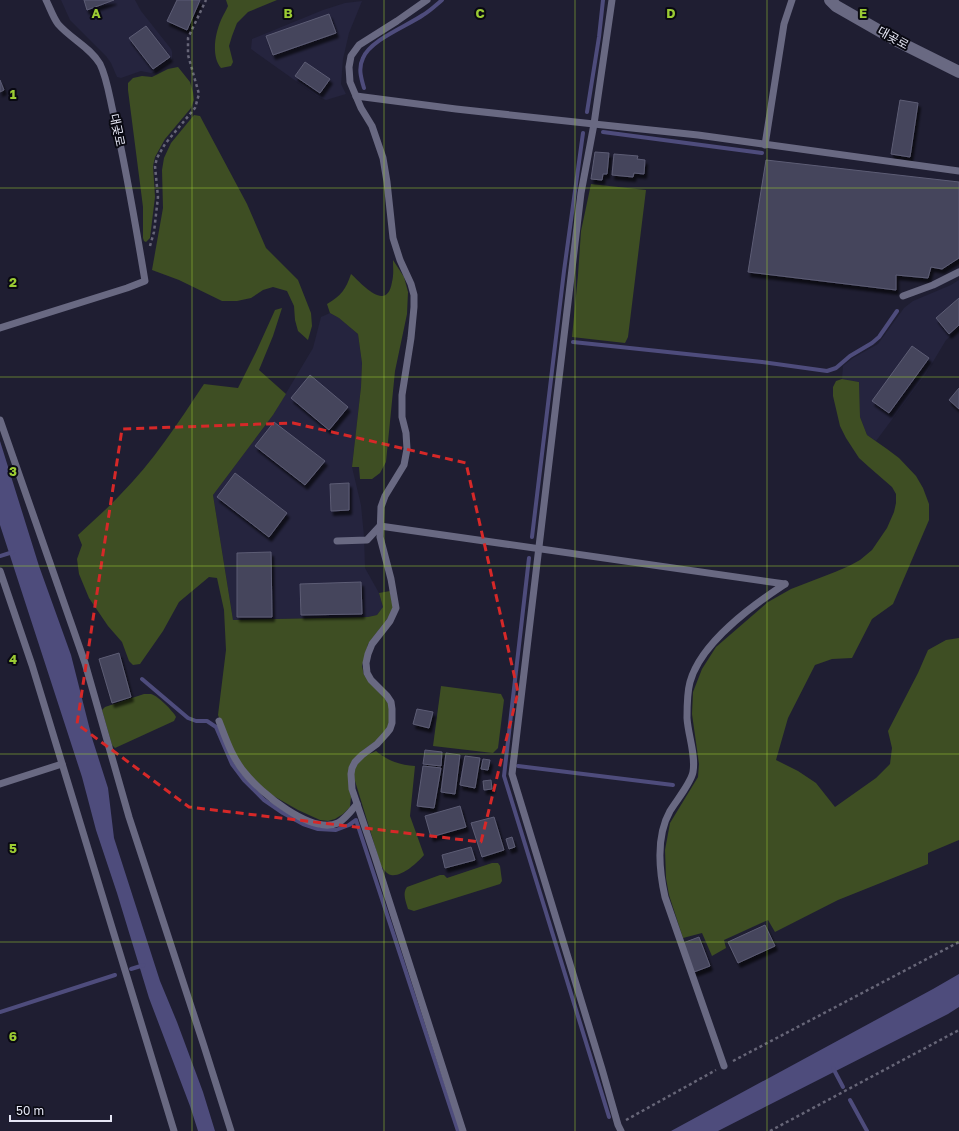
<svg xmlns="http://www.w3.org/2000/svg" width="959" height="1131" font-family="'Golos Text','Noto Sans KR',sans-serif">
<defs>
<filter id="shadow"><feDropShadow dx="2.5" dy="4.5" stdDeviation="1" flood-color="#0009"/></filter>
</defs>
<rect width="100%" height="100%" fill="#1f1e32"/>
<g fill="#25243e">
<polygon points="61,0 135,0 141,11 171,49 172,52 172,59 169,63 156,71 151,73 141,71 121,78 117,77 111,63 106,56 70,20"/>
<polygon points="362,1 349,33 343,59 341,84 346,94 326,100 317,96 251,49 252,39 323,10 345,3"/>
<polygon points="959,280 959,328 946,340 925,375 876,441 867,435 860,417 859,382 842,379 843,366 853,358 878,344 904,308 913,301 951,285"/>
<polygon points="330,313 339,318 358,334 362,363 361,387 352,467 361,505 364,536 365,568 379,593 383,607 377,615 368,617 233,620 213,495 273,415 313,348 321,317"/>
</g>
<g fill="#3e4e23">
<path d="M226,0H277L248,12L237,23L232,36L229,46L233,62L231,66L221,68C211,56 215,34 221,20C223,15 226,11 228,6Z"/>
<polygon points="178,67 190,82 193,92 194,100 191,108 165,139 155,157 153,166 155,197 150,238 146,242 144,241 143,238 143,207 128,90 128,83 133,78 142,76 152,77 168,69"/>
<polygon points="194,115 200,116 247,204 266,248 298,280 311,313 312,326 308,340 298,331 295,320 294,306 287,291 273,287 263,290 251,298 237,301 222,301 179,280 152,270 163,208 162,170 164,158 171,143"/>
<polygon points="591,184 646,190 628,337 625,343 572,337 578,275 581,231"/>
<path d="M393,260L404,277L408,292L407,314L395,371L386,462L380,473L372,479H360L359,467H352L361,387L362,363L358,334L339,318L330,313L327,304C341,296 346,289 351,274C362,284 387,313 392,282C394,275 393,267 393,260Z"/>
<path d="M282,308L273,336L259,370L286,394L273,415L213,495L233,620L368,617L377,615L383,607L379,593L390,591L393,608L387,619L368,644L362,666L364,675L389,704V725L377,740L362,751L348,777L351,797L350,807L343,814L335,819L328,821L320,820L298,810L270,794L245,773L230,749L218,715L226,650L224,610L217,578L209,577L179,602L163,631L140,664L133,665L129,661L122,642L108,626L89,598L79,574L77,559L82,545L78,535C92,522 107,509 120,495C153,462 178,423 204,384L238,388L256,352L275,310Z"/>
<polygon points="842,379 859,382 860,417 867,435 887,449 899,458 916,476 923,488 929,504 929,520 893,604 872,619 852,658 832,659 815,665 788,718 776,760 798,771 816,783 835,807 876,778 890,764 892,748 888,731 918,673 928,650 946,640 959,638 959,840 928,853 928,864 838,900 775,932 768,920 724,940 726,948 712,956 702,933 683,938 669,895 666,878 665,850 670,823 698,777 699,764 692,714 693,692 702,669 716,647 768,602 791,589 835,572 849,566 860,560 872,550 887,528 894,512 896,503 896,494 892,487 869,467 859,458 846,438 840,426 833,396 833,387 836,381"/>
<polygon points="441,686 501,694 504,700 498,748 493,753 433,746"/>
<path d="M144,694C146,694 149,694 151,694C158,696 173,711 176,717L174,721L115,748L112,745L102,710L105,707Z"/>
<path d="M376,751C388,761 400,765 415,766L410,816L424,855C417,863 402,877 391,875C386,874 384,869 381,866L355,781C354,778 354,774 354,771C355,761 367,755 376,751Z"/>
<path d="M492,863H498L500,866L502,881L500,884L414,911L408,909C406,902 402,893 407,887L440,875H444L447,878Z"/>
</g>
<g fill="#4e4c7c">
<polygon points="0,441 39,566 71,655 92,738 108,788 114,838 160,981 177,1022 203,1092 215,1131 198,1131 190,1106 149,998 117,893 96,830 82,777 0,525"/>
<polygon points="959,974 959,1007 948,1014 718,1131 671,1131 933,989"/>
</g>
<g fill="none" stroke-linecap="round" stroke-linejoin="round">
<g stroke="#4e4c7c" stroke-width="4">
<path d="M364,88C361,78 358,68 363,58C370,40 407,26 423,15C430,11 436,5 442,0"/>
<polyline points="587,112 599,37 603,0"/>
<polyline points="603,132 762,153"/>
<polyline points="573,342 762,362 827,371 836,368 850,356 872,343 879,337 897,311"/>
<polyline points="532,537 564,271 583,133"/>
<polyline points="0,556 13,552"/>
<polyline points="529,558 504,776 609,1117"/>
<polyline points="142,679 188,718 196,721 207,721 216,727 232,764 244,780 264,800 283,813 303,824 318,829 336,830 349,825 356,820 458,1131"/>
<polyline points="518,766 673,785"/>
<polyline points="131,969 144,965"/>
<polyline points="0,1012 115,975"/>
<polyline points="833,1068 843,1087"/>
<polyline points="850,1100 867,1131"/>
</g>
</g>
<g fill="#44445b" stroke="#5d5d75" filter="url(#shadow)">
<polygon points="84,0 114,0 87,10"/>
<polygon points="177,0 200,0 187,30 167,21"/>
<polygon points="329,14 336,33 273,55 266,36"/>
<polygon points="146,26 170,57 153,69 129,38"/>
<polygon points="305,62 330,79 320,93 295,76"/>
<polygon points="0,80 4,90 0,92"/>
<polygon points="900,100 918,103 910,157 891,154"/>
<polygon points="595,152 609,153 607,174 603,174 602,180 591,179"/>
<polygon points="614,154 638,156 637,159 645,160 644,174 634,173 633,177 612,175"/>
<polygon points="766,160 959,182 959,258 942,269 931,267 928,278 896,275 896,290 748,272"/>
<polygon points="959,298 959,325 949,334 936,318"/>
<polygon points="912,346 929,358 889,413 872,401"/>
<polygon points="310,375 348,407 329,430 291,398"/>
<polygon points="959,388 959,409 949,400"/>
<polygon points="274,422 325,461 305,485 255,446"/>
<polygon points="235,473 287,513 269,537 217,497"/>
<polygon points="349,483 349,510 331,511 330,484"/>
<polygon points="271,552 272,617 237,617 237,553"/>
<polygon points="361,582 362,614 301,615 300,584"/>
<polygon points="119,653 131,697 112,703 99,659"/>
<polygon points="417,709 433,712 429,728 413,724"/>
<polygon points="425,750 442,752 441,766 423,764"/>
<polygon points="446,753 460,755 455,794 441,792"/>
<polygon points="465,756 480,758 475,788 460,785"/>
<polygon points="483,759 490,760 488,770 481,769"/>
<polygon points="423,766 441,768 434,808 417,806"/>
<polygon points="491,780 492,789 484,790 483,781"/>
<polygon points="460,806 466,827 431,837 425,816"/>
<polygon points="494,817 504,850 482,857 471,823"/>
<polygon points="512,837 515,847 509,849 506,839"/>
<polygon points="471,847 475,860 445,868 442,855"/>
<polygon points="765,925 775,946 738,963 728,942"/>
<polygon points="699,937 710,966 694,972 683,943"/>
</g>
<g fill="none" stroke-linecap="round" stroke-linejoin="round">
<g stroke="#676678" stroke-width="2.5" stroke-dasharray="3 3" stroke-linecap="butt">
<polyline points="150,246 154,232 158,197 155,166 157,158 165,144 195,108 199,94 188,55 188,38 206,0"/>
<polyline points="733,1061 959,942"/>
<polyline points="626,1120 716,1070"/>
<polyline points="770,1131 959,1030"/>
</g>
<g stroke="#696982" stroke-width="7">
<polyline points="427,0 397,21 359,45 351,56 349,67 350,82 361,108 372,126 383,158 387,182 393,238 400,260 411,284 414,295 414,307 411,338 402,395 402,417 406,433 407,449 404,465 385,496 381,507 380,537 391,579 396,608 390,621 372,644 368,654 366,663 367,673 371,680 387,696 391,702 392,709 392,723 390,729 386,734 377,744 362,755 355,762 352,768 351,774 352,789 375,857 463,1131"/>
<polyline points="612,0 594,124 581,193 512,774 602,1069 618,1125 621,1131"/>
<polyline points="356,96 456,109 594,124 698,135 959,171"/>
<polyline points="765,145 784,24 792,0"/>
<polyline points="903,296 933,285 959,272"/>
<path d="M0,328L127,288L145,281C136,227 127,173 115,120C110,102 108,80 100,64C90,47 71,39 58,24C53,17 50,8 46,0"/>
<polyline points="0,420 85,663 129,817 204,1046 231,1131"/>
<polyline points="337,541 367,540 380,526 785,584"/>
<polyline points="0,571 32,665 174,1131"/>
<path d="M219,721C226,739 232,758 245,773C260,792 311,835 338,823C345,819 352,810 357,804"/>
<polyline points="0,784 62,764"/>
<path d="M724,1066L665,897C659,870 656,836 670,811C676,801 691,783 693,772C696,755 688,735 687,718C687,706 687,693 690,682C701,642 753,605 785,584"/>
</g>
<polyline stroke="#696982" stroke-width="12" points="830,0 836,6 899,42 959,72"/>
</g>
<path fill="none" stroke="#d62828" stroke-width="3" stroke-dasharray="8 5" stroke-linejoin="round" d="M293,423L466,463L518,692L481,842L189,807L77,724L122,429Z"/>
<path fill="none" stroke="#9bcb33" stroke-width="1" stroke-opacity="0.55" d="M192,0V1131M384,0V1131M575,0V1131M767,0V1131M0,188H959M0,377H959M0,566H959M0,754H959M0,942H959"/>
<g text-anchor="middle" stroke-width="4" stroke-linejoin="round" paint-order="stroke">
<g font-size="12" fill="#e6e7f5" stroke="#090912">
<text transform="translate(893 38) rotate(29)" y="4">대곶로</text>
<text transform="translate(117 130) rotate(78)" y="4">대곶로</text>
</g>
</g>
<g font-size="13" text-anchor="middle" font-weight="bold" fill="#9bcb33" stroke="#090912" stroke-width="4" stroke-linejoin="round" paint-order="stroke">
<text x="96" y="18">A</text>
<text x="288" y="18">B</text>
<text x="480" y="18">C</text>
<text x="671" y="18">D</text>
<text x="863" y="18">E</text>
<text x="13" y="99">1</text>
<text x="13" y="287">2</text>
<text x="13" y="476">3</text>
<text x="13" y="664">4</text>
<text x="13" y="853">5</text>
<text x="13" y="1041">6</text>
</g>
<path d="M10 1115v6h101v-6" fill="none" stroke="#e6e7f5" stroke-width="2"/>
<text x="16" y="1115" font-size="12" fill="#e6e7f5" stroke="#090912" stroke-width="3" paint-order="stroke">50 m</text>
</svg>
